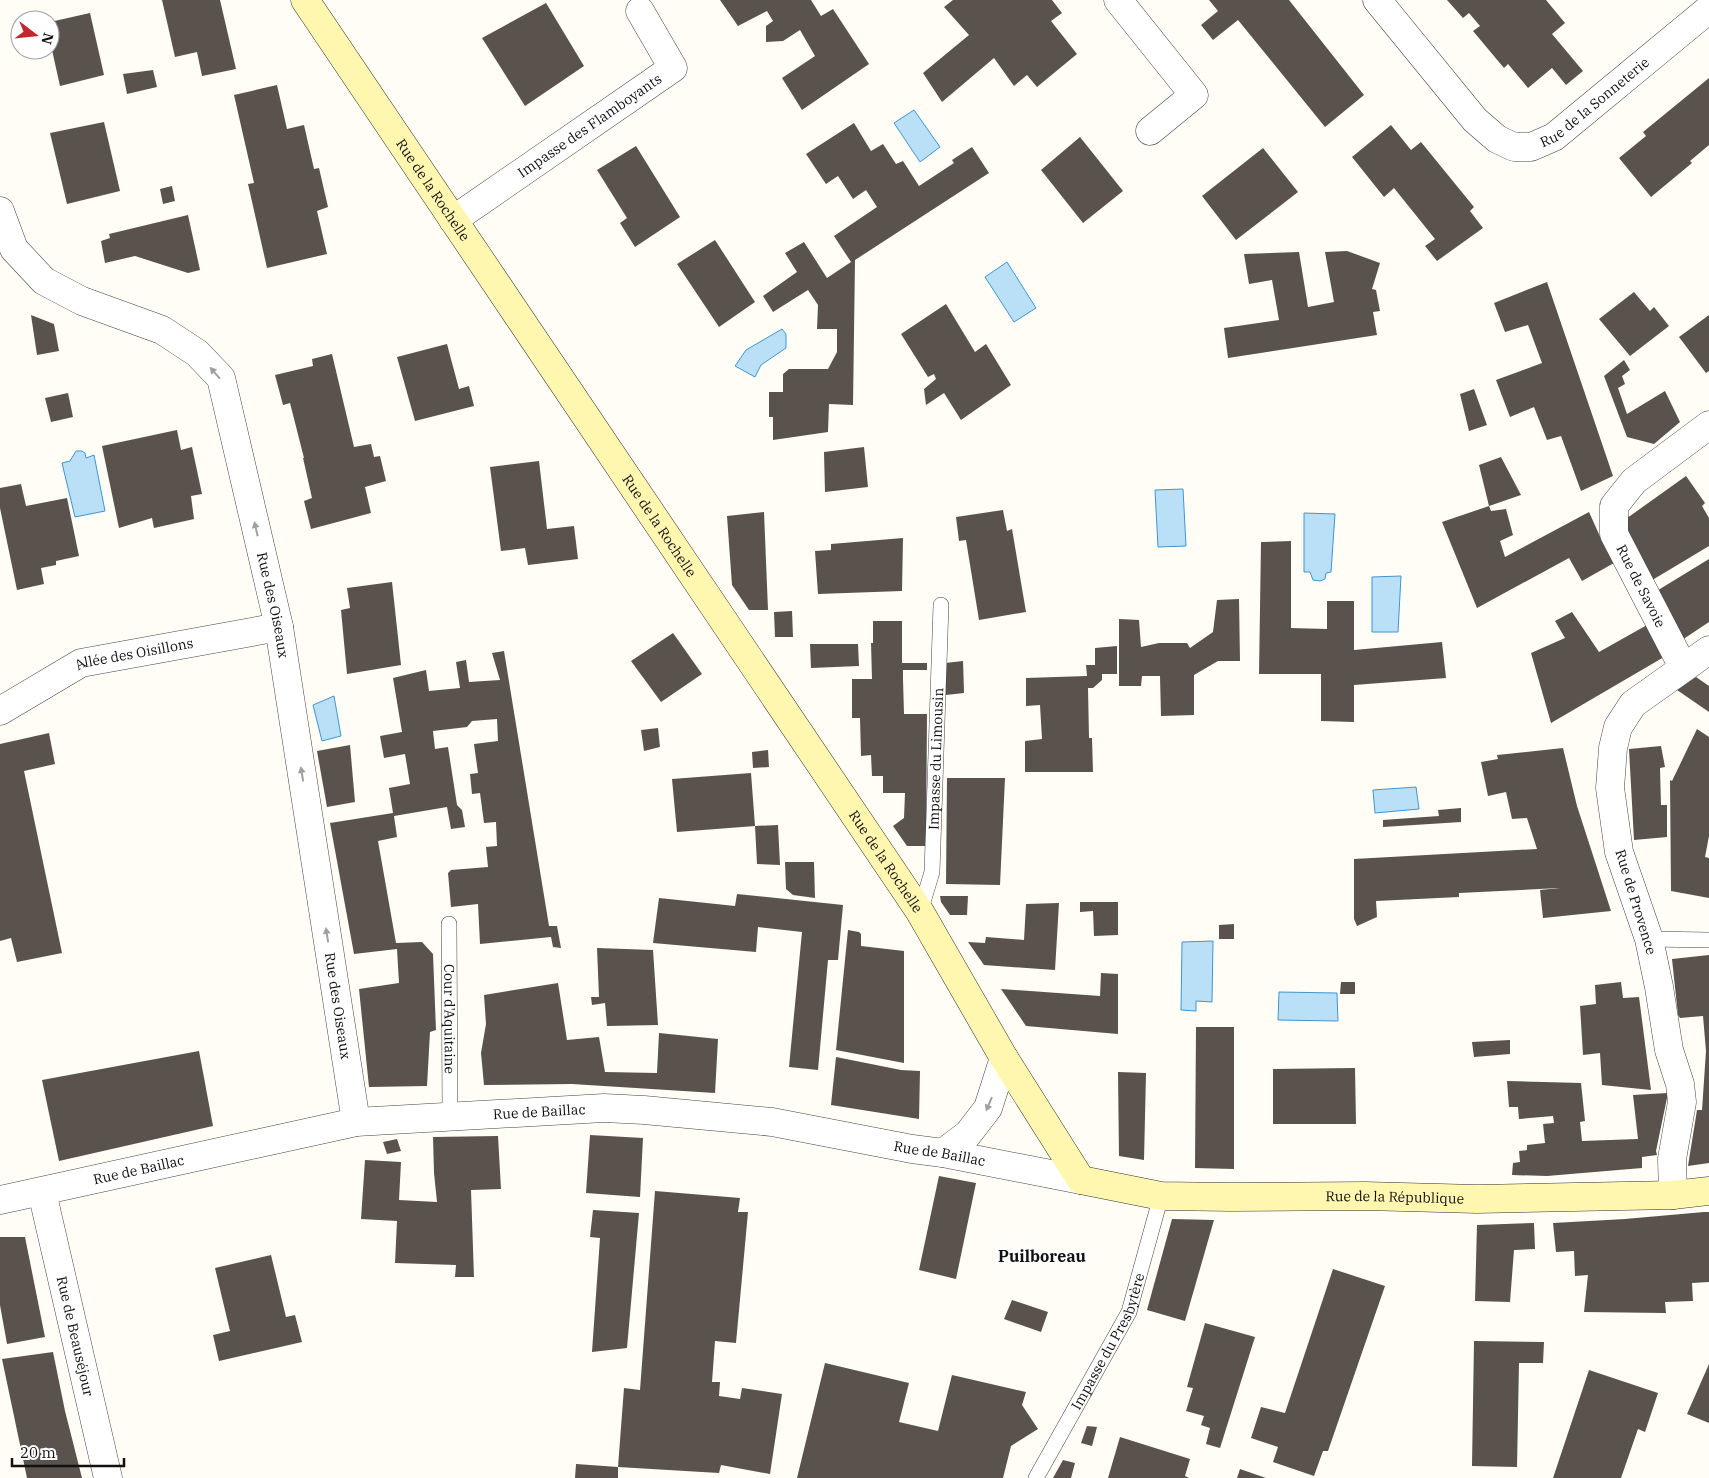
<svg xmlns="http://www.w3.org/2000/svg" width="1709" height="1478" font-family="'IBM Plex Serif',serif">
<rect width="100%" height="100%" fill="#fffdf5"/>
<g fill="#b9e0f7" stroke="#3f96cf">
<polygon points="914,110 940,147 920,162 894,123"/>
<polygon points="1007,262 1036,308 1014,322 985,277"/>
<polygon points="782,329 786,334 786,348 761,365 755,377 735,366 746,350"/>
<polygon points="76,451 82,451 85,453 86,458 94,455 105,511 75,517 62,463 70,461"/>
<polygon points="1183,489 1186,546 1158,547 1155,490"/>
<polygon points="1304,513 1335,514 1331,572 1326,573 1325,579 1320,581 1313,580 1310,572 1304,572"/>
<polygon points="1401,576 1398,632 1372,632 1372,577"/>
<polygon points="334,696 341,736 322,741 313,705"/>
<polygon points="1416,787 1419,809 1375,813 1373,790"/>
<polygon points="1213,941 1212,1002 1196,1001 1196,1011 1181,1010 1182,942"/>
<polygon points="1279,992 1337,993 1338,1021 1278,1020"/>
</g>
<g fill="#5a524d">
<polygon points="162,0 220,0 236,69 202,76 197,52 175,57"/>
<polygon points="720,0 811,0 821,16 833,9 869,64 802,110 782,78 815,56 800,30 783,41 766,42 766,26 773,21 767,11 738,26"/>
<polygon points="953,0 1052,0 1062,13 1051,21 1077,54 1037,87 1027,75 1014,86 994,58 942,102 923,73 969,35 944,7"/>
<polygon points="1209,0 1289,0 1364,95 1325,127 1238,20 1213,40 1201,25 1218,11"/>
<polygon points="1447,0 1546,0 1565,23 1552,34 1583,71 1566,85 1552,68 1528,88 1508,64 1504,68 1473,31 1480,26 1469,13 1463,18"/>
<polygon points="546,3 584,66 525,106 482,38"/>
<polygon points="90,13 104,75 60,86 50,41 50,22"/>
<polygon points="153,70 157,87 127,94 123,74"/>
<polygon points="1709,78 1709,145 1690,161 1692,163 1651,197 1619,158 1646,136 1643,132"/>
<polygon points="277,85 287,129 304,125 314,169 319,168 328,207 317,211 327,254 267,268 248,184 254,183 234,95"/>
<polygon points="104,122 120,191 67,204 50,133"/>
<polygon points="854,123 871,151 883,144 896,164 903,161 919,186 954,163 952,160 972,147 989,173 855,260 853,405 829,404 828,432 773,440 773,417 769,417 769,392 783,392 783,374 789,369 828,369 837,352 837,329 817,329 818,305 808,290 773,312 763,296 797,272 785,253 804,242 827,278 851,262 834,236 877,207 866,190 853,199 838,176 826,184 806,154"/>
<polygon points="1391,125 1411,150 1421,142 1474,207 1470,211 1483,228 1437,261 1425,246 1435,239 1394,188 1384,197 1352,157"/>
<polygon points="1080,137 1123,191 1083,223 1041,170"/>
<polygon points="636,146 680,217 635,247 620,223 627,218 597,170"/>
<polygon points="1263,148 1298,192 1236,240 1202,196"/>
<polygon points="172,186 175,201 163,204 160,189"/>
<polygon points="188,215 200,270 188,273 135,256 105,263 101,241 110,238 109,234"/>
<polygon points="715,240 755,302 719,327 677,264"/>
<polygon points="1347,251 1380,263 1372,289 1376,290 1380,311 1373,312 1377,335 1228,358 1224,328 1279,320 1272,280 1249,284 1244,254 1299,252 1308,307 1334,302 1325,252"/>
<polygon points="1547,282 1613,476 1581,491 1561,436 1547,440 1534,407 1510,417 1496,380 1542,363 1528,325 1505,332 1494,303"/>
<polygon points="1634,292 1650,311 1654,307 1669,326 1630,356 1599,319"/>
<polygon points="946,304 975,352 986,344 1011,385 961,420 944,393 926,405 924,389 936,379 934,374 928,377 901,334"/>
<polygon points="31,315 54,324 59,351 37,355"/>
<polygon points="1709,315 1709,371 1706,373 1679,337"/>
<polygon points="447,344 459,389 469,386 474,406 415,421 397,357"/>
<polygon points="332,354 354,447 371,444 374,457 380,456 386,481 365,487 371,513 311,529 304,501 312,498 303,458 304,458 290,403 283,405 275,375 313,366 312,359"/>
<polygon points="1624,360 1630,370 1622,376 1625,384 1618,388 1627,414 1665,391 1680,422 1654,444 1627,437 1604,376"/>
<polygon points="1474,389 1487,425 1469,431 1460,394"/>
<polygon points="68,393 73,417 51,422 45,398"/>
<polygon points="177,430 181,450 192,447 202,494 191,496 194,519 154,528 152,518 119,528 102,446"/>
<polygon points="864,447 868,487 825,492 824,452"/>
<polygon points="1501,457 1521,495 1489,506 1479,465"/>
<polygon points="539,461 547,529 574,526 578,559 528,565 525,548 501,551 490,467"/>
<polygon points="1686,476 1705,503 1702,506 1709,518 1709,546 1649,582 1623,521"/>
<polygon points="21,484 26,506 67,498 79,556 56,561 56,565 41,568 44,584 17,590 0,508 0,488"/>
<polygon points="1489,506 1491,511 1506,509 1513,535 1500,541 1505,557 1589,512 1602,541 1614,563 1582,581 1569,558 1477,608 1442,522"/>
<polygon points="1003,510 1007,531 1012,529 1026,612 979,620 966,540 959,541 956,517"/>
<polygon points="764,512 768,610 749,610 732,585 727,516"/>
<polygon points="903,538 902,591 818,594 815,551 831,550 831,544"/>
<polygon points="1291,541 1291,628 1327,629 1327,601 1354,601 1354,650 1442,642 1446,678 1354,685 1354,722 1321,721 1321,674 1259,674 1261,542"/>
<polygon points="1709,559 1709,622 1682,640 1655,592"/>
<polygon points="392,582 401,665 347,674 341,610 350,608 347,588"/>
<polygon points="1239,599 1240,661 1218,661 1194,675 1194,715 1161,716 1160,676 1142,676 1141,686 1119,686 1119,619 1139,620 1141,647 1159,643 1187,643 1190,648 1213,632 1217,600"/>
<polygon points="792,611 793,637 775,637 774,612"/>
<polygon points="1572,612 1599,652 1647,625 1664,657 1551,723 1531,653 1565,638 1555,621"/>
<polygon points="873,621 902,621 902,663 927,663 927,670 903,670 903,679 904,714 927,714 926,846 907,846 893,826 904,818 905,793 883,793 883,776 872,776 871,755 861,756 860,718 852,718 852,679 872,679 871,643 873,643"/>
<polygon points="673,633 702,674 661,702 631,661"/>
<polygon points="810,644 858,644 859,666 811,668"/>
<polygon points="1117,646 1117,674 1102,674 1102,680 1093,688 1088,688 1089,738 1092,738 1093,772 1025,772 1025,741 1042,739 1040,705 1026,706 1026,678 1087,676 1086,665 1095,665 1095,648"/>
<polygon points="504,651 549,926 557,926 561,948 553,947 551,937 480,944 478,904 451,907 448,873 451,870 488,867 486,847 497,846 496,822 484,823 480,793 472,794 470,774 478,773 474,744 498,741 497,719 472,721 467,727 433,731 435,749 448,747 457,805 462,810 465,827 451,829 447,807 394,816 397,837 378,841 396,943 422,942 433,954 436,1030 430,1032 427,1086 369,1087 359,989 399,983 397,949 354,954 330,823 393,813 389,788 410,784 405,754 384,758 380,736 402,732 393,678 426,670 429,691 460,688 456,662 466,660 469,682 500,680 492,653"/>
<polygon points="963,661 964,693 946,695 945,663"/>
<polygon points="1696,677 1709,686 1709,712 1677,690"/>
<polygon points="658,728 660,747 644,751 641,730"/>
<polygon points="1697,729 1709,737 1709,836 1705,857 1709,858 1709,898 1671,891 1670,780 1672,781"/>
<polygon points="49,733 55,764 24,771 62,953 17,962 11,938 0,941 0,744"/>
<polygon points="350,745 355,802 327,807 317,751"/>
<polygon points="1661,746 1665,767 1660,768 1661,805 1667,805 1667,837 1634,840 1629,749"/>
<polygon points="1563,748 1577,806 1611,911 1543,918 1540,890 1560,888 1459,893 1459,897 1376,901 1377,917 1357,926 1354,919 1354,859 1537,849 1527,818 1512,819 1506,792 1488,796 1481,762 1498,759 1497,755"/>
<polygon points="768,750 769,767 753,768 752,752"/>
<polygon points="751,773 755,826 778,825 780,865 757,864 755,826 677,832 672,779"/>
<polygon points="947,778 1005,778 1000,885 946,884"/>
<polygon points="1461,808 1461,822 1383,827 1383,820 1439,816 1438,810"/>
<polygon points="785,862 814,862 815,898 793,895 786,889"/>
<polygon points="737,894 843,905 838,960 828,960 818,1070 789,1067 802,932 758,927 756,952 653,943 659,898 735,906"/>
<polygon points="940,896 968,896 967,915 950,915 941,902"/>
<polygon points="1080,902 1118,902 1118,935 1094,936 1093,911 1080,912"/>
<polygon points="1059,903 1055,970 984,965 968,942 985,943 986,937 1024,940 1026,904"/>
<polygon points="1234,924 1234,939 1219,939 1219,925"/>
<polygon points="848,930 859,932 861,934 861,946 904,951 904,1063 836,1050"/>
<polygon points="597,948 653,950 658,1025 607,1026 605,1003 592,1005 591,997 599,997"/>
<polygon points="1709,955 1709,1163 1688,1166 1697,1110 1702,1110 1706,1051 1703,1016 1680,1018 1678,1015 1672,959"/>
<polygon points="1101,973 1118,974 1118,1034 1026,1026 1001,989 1100,996"/>
<polygon points="1341,982 1355,982 1355,994 1340,994"/>
<polygon points="1621,982 1623,998 1639,997 1651,1090 1602,1085 1600,1053 1583,1055 1580,1006 1596,1004 1595,985"/>
<polygon points="558,983 567,1040 599,1037 605,1072 657,1073 659,1033 718,1039 715,1093 572,1084 484,1085 481,1053 486,1024 484,995"/>
<polygon points="1196,1027 1234,1027 1234,1169 1195,1168"/>
<polygon points="1510,1040 1510,1054 1474,1057 1472,1042"/>
<polygon points="199,1051 213,1126 59,1161 42,1080"/>
<polygon points="836,1057 901,1070 920,1071 919,1119 831,1105"/>
<polygon points="1355,1068 1356,1124 1273,1124 1273,1069"/>
<polygon points="1118,1072 1146,1073 1144,1160 1119,1156"/>
<polygon points="1507,1081 1581,1083 1585,1121 1580,1122 1582,1141 1638,1139 1633,1095 1668,1093 1656,1151 1657,1155 1642,1157 1642,1168 1547,1176 1512,1175 1513,1163 1520,1162 1519,1151 1527,1150 1527,1145 1545,1143 1543,1124 1554,1123 1553,1116 1519,1119 1518,1107 1509,1107"/>
<polygon points="590,1135 643,1138 640,1197 586,1193"/>
<polygon points="498,1136 501,1189 471,1190 474,1277 455,1277 456,1265 395,1263 397,1221 361,1219 365,1160 401,1162 399,1200 437,1202 434,1173 433,1137"/>
<polygon points="397,1139 401,1151 387,1154 383,1142"/>
<polygon points="939,1176 976,1183 956,1279 919,1270"/>
<polygon points="655,1191 740,1198 738,1212 748,1212 736,1343 715,1341 712,1382 720,1382 719,1396 740,1399 742,1388 782,1394 770,1474 721,1465 719,1473 618,1467 618,1478 575,1478 576,1464 618,1467 624,1388 640,1390"/>
<polygon points="593,1210 639,1213 627,1348 592,1352 600,1238 590,1237"/>
<polygon points="1704,1212 1709,1212 1709,1282 1692,1283 1693,1301 1665,1302 1666,1313 1584,1312 1588,1275 1575,1276 1574,1251 1556,1252 1553,1223 1625,1219"/>
<polygon points="1172,1219 1214,1220 1185,1321 1147,1310"/>
<polygon points="1534,1223 1535,1249 1514,1250 1510,1302 1475,1301 1477,1225"/>
<polygon points="0,1237 25,1237 45,1337 7,1344 0,1305"/>
<polygon points="271,1255 286,1317 295,1315 302,1342 219,1361 213,1335 230,1331 215,1268"/>
<polygon points="1333,1269 1385,1286 1328,1451 1323,1451 1314,1476 1273,1462 1278,1447 1251,1438 1261,1407 1285,1413"/>
<polygon points="1012,1300 1048,1312 1041,1332 1004,1319"/>
<polygon points="1205,1323 1255,1337 1220,1448 1206,1444 1210,1428 1201,1425 1204,1416 1186,1411 1193,1388 1187,1387"/>
<polygon points="1474,1341 1544,1342 1543,1363 1519,1363 1517,1467 1472,1466"/>
<polygon points="53,1352 65,1411 82,1478 27,1478 2,1359"/>
<polygon points="825,1363 909,1383 899,1422 938,1431 952,1375 1026,1392 1022,1405 1038,1429 1011,1446 1003,1478 797,1478"/>
<polygon points="1709,1364 1709,1423 1687,1414"/>
<polygon points="1589,1370 1658,1393 1645,1432 1638,1429 1621,1478 1553,1478"/>
<polygon points="1087,1426 1097,1427 1092,1446 1081,1443"/>
<polygon points="1120,1437 1190,1459 1185,1476 1189,1478 1108,1478"/>
<polygon points="1063,1460 1075,1463 1071,1478 1053,1478"/>
<polygon points="1240,1469 1266,1478 1237,1478"/>
</g>
<g fill="none" stroke-linecap="round" stroke-linejoin="round">
<defs>
<g id="service">
<path id="s1" d="M920,912L932,872L941,605"/>
<path id="s2" d="M449,924L450,1115"/>
<polyline points="1649,939 1709,940"/>
<path id="s3" d="M1036,1478L1129,1312L1161,1196"/>
</g>
<g id="minor">
<polyline points="1118,0 1194,95 1150,131"/>
<path id="s4" d="M1377,0L1475,120L1497,139L1514,147H1531L1554,137L1709,9"/>
<path id="s5" d="M0,211L14,249L44,281L82,301L162,330L197,353L221,378L279,627L356,1122"/>
<path id="s6" d="M453,220L673,68L640,11"/>
<polyline points="1683,667 1614,534 1614,506 1634,481 1709,425"/>
<path id="s7" d="M0,711L81,663L279,627"/>
<path id="s8" d="M42,1192L108,1478"/>
<polyline points="1673,1195 1672,1159 1682,1102 1680,1084 1669,1050 1659,987 1649,939 1619,852 1610,788 1613,748 1618,727 1633,704 1709,650"/>
</g>
<g id="tertiary">
<polyline points="943,1153 968,1134 988,1108 1004,1058"/>
<path id="s9" d="M0,1200L356,1122L604,1108L644,1110L772,1122L912,1149L943,1153L1081,1180"/>
</g>
<g id="secondary">
<path id="s10" d="M305,0L920,912L1004,1058L1081,1180L1161,1196L1231,1197L1365,1196L1477,1199L1673,1195L1709,1191"/>
</g>
</defs>
<use href="#service" stroke="#444" stroke-width="16"/>
<use href="#minor" stroke="#444" stroke-width="29"/>
<use href="#tertiary" stroke="#444" stroke-width="29"/>
<use href="#secondary" stroke="#333" stroke-width="29"/>
<use href="#service" stroke="#fff" stroke-width="15"/>
<use href="#minor" stroke="#fff" stroke-width="28"/>
<use href="#tertiary" stroke="#fff" stroke-width="28"/>
<use href="#secondary" stroke="#fff6b0" stroke-width="28"/>
</g>
<defs><path id="oneway-solid" d="M-6-.8H1V-3.2L6.5 0L1 3.2V.8H-6Z" transform="scale(1.25)"/></defs>
<g fill="#a0a0a0">
<use href="#oneway-solid" transform="translate(215 373) rotate(-131)"/>
<use href="#oneway-solid" transform="translate(256 529) rotate(-103)"/>
<use href="#oneway-solid" transform="translate(302 774) rotate(-99)"/>
<use href="#oneway-solid" transform="translate(327 935) rotate(-99)"/>
<use href="#oneway-solid" transform="translate(989 1104) rotate(113)"/>
</g>
<g text-anchor="middle" stroke-width="5" stroke-linejoin="round" paint-order="stroke">
<g font-size="14" fill="#111" stroke="#fff">
<text dy="5" stroke="none"><textPath href="#s4" startOffset="298">Rue de la Sonneterie</textPath></text>
<text dy="5" stroke="none"><textPath href="#s6" startOffset="166">Impasse des Flamboyants</textPath></text>
<text dy="5" stroke="none"><textPath href="#s10" startOffset="229">Rue de la Rochelle</textPath></text>
<text dy="5" stroke="none"><textPath href="#s10" startOffset="634">Rue de la Rochelle</textPath></text>
<text transform="translate(1641 586) rotate(63)" y="5">Rue de Savoie</text>
<text dy="5" stroke="none"><textPath href="#s5" startOffset="522">Rue des Oiseaux</textPath></text>
<text dy="5" stroke="none"><textPath href="#s7" startOffset="148">Allée des Oisillons</textPath></text>
<text dy="5" stroke="none"><textPath href="#s1" startOffset="155">Impasse du Limousin</textPath></text>
<text dy="5" stroke="none"><textPath href="#s10" startOffset="1039">Rue de la Rochelle</textPath></text>
<text transform="translate(1636 902) rotate(73)" y="5">Rue de Provence</text>
<text dy="5" stroke="none"><textPath href="#s5" startOffset="928">Rue des Oiseaux</textPath></text>
<text dy="5" stroke="none"><textPath href="#s2" startOffset="95">Cour d'Aquitaine</textPath></text>
<text dy="5" stroke="none"><textPath href="#s9" startOffset="548">Rue de Baillac</textPath></text>
<text dy="5" stroke="none"><textPath href="#s9" startOffset="952">Rue de Baillac</textPath></text>
<text dy="5" stroke="none"><textPath href="#s9" startOffset="142">Rue de Baillac</textPath></text>
<text dy="5" stroke="none"><textPath href="#s10" startOffset="1728">Rue de la République</textPath></text>
<text dy="5" stroke="none"><textPath href="#s8" startOffset="148">Rue de Beauséjour</textPath></text>
<text dy="5" stroke="none"><textPath href="#s3" startOffset="155">Impasse du Presbytère</textPath></text>
</g>
<g font-size="16" font-weight="bold" fill="#111" stroke="#fff">
<text x="1042" y="1262">Puilboreau</text>
</g>
</g>
<g transform="translate(35 35) rotate(106)"><circle r="24" fill="#ffffff" stroke="#a0a0a0"/>
<path d="M0-4L9 19L0 12L-9 19Z" fill="#c4262e"/>
<text y="-8" font-size="14" font-weight="bold" text-anchor="middle" fill="#111111">N</text>
</g>
<path d="M12 1458v8h112v-8" fill="none" stroke="#111111" stroke-width="2.5"/>
<text x="20" y="1458" font-size="15" fill="#111111" stroke="#ffffff" stroke-width="4" paint-order="stroke">20 m</text>
</svg>
